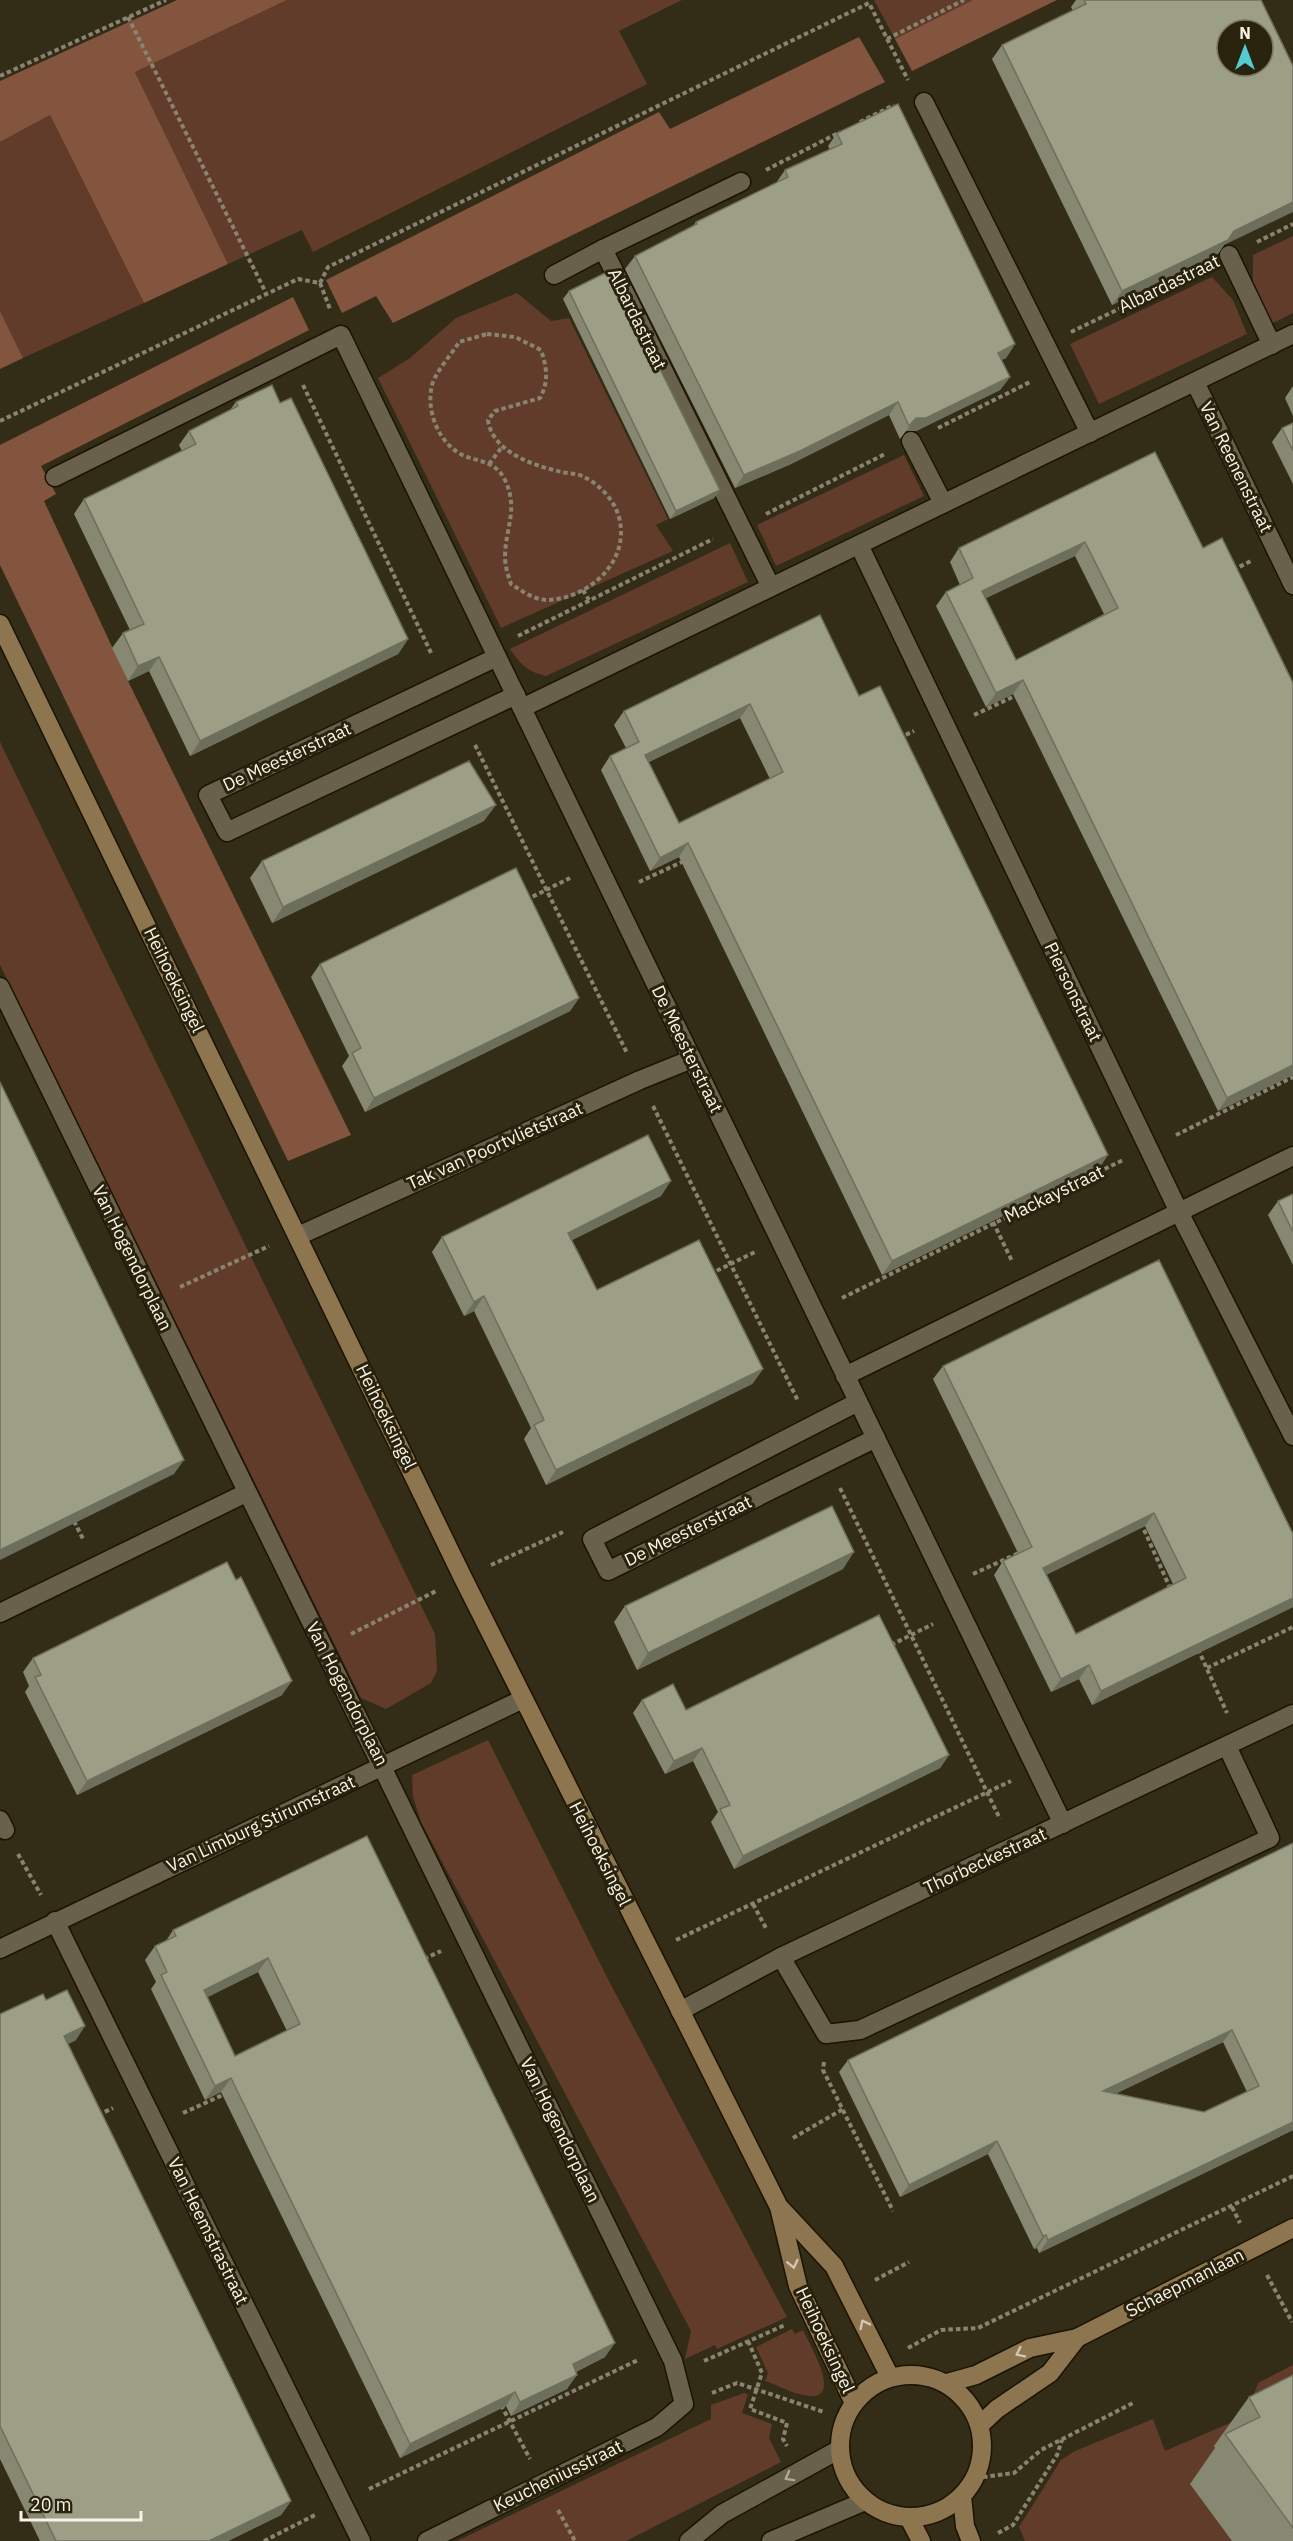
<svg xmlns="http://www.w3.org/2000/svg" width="1293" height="2541" font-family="'IBM Plex Sans',sans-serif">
<rect width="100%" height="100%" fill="#332c17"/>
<g fill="#613c2a">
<polygon points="287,0 682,0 619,31 647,84 313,252 302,230 228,264 135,72"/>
<polygon points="874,0 973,0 895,39"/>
<polygon points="50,115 144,303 23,358 0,311 0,142"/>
<polygon points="1293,236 1293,313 1271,324 1253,286 1253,255"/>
<polygon points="1212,277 1233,300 1247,334 1099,404 1070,344"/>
<polygon points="517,293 551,321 569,318 668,519 656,525 673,551 501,628 378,378 410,358 456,318"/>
<polygon points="904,455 924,496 776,566 757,525"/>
<path d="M730,543L748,582L546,676C528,672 520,664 510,649Z"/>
<polygon points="0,742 435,1634 437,1671 431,1683 386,1709 361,1698 0,965"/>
<polygon points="488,1740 610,1983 787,2317 717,2349 715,2345 685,2359 691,2331 421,1822 413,1797 412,1775"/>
<path d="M792,2329L795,2334L803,2330C808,2342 843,2398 810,2396C795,2395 779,2386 765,2381L768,2373L756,2347Z"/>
<polygon points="1293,2365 1293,2541 1025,2541 1019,2527 1061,2460 1075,2451 1153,2419 1165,2451 1246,2416 1258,2383"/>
<polygon points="744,2393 748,2394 742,2413 772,2424 769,2438 781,2462 626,2541 457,2541 711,2419 711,2405"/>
</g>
<g fill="#84553e">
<polygon points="177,0 287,0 135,72 228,264 144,303 50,115 0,142 0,81"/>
<polygon points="973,0 1057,0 912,71 895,39"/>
<polygon points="859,37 885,82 393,323 376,296 342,313 326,280 659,112 670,129"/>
<polygon points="293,297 309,330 41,466 56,494 44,501 128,681 351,1135 288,1161 0,565 0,445"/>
<polygon points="0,311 23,358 0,369"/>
</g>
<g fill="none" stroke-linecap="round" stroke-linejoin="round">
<defs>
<g id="lane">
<polyline points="1229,255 1272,345"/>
<polyline points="554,275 603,249"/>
<polyline points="911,441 943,503"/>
<polyline points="781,1957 826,2034 860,2030 1270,1838 1227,1746"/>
</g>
<g id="street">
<polyline points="924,102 1090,433"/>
<polyline points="741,182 603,249 771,587"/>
<polyline points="1195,382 1293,585"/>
<polyline points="55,477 341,335 1063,1824"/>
<polyline points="859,545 1179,1212 1293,1436"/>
<polyline points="497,657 208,795 227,832 516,695"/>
<polyline points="522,708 1293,334"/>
<polyline points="0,987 673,2361 684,2404 657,2427 427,2541"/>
<polyline points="298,1236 640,1080 692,1059"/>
<polyline points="845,1376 1293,1156"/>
<polyline points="858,1402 592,1539 608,1571 876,1438"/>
<polyline points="0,1613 246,1493"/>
<polyline points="0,1820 5,1830"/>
<polyline points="55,1921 361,2541"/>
<polyline points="0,1949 523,1699"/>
<polyline points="680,2011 781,1957 1293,1714"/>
<polyline points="689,2541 722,2514 840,2449"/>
<polyline points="771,2541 865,2501"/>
</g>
<g id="secondary">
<polyline points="0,624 463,1578 779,2207 798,2286 854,2403"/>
<polyline points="781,2209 834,2266 890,2377"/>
<circle cx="911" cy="2446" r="71"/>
<polyline points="947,2383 976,2375 1030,2348 1077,2338 1293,2228"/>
<polyline points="980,2425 997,2409 1050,2373 1077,2338"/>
<polyline points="962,2496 965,2526 971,2541"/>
<polyline points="909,2518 921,2541"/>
</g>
</defs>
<use href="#lane" stroke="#1b1402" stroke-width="21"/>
<use href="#street" stroke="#1b1402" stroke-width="21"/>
<use href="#secondary" stroke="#1b1402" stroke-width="21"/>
<g stroke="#898371" stroke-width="4" stroke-dasharray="4.5 3" stroke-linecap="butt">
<polyline points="128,17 266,293"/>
<polyline points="887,39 964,0"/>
<polyline points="0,76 166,0"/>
<polyline points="860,122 894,105"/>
<polyline points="766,170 840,132"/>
<polyline points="1257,242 1293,224"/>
<polyline points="320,283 328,267 869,3 908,80"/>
<polyline points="1071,332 1202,269"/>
<path d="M487,334L515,337L541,350C547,368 549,381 540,398L495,411L488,420C492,452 534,466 562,472C569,474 578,473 584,477C597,483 610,496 616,509C636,555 593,598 548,600C534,600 522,591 511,584C508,575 505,566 505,557C505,528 519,510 505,480C494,458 475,463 459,453C437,440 426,409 432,385C436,371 452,354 459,342Z"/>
<polyline points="303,385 432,655"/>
<polyline points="0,421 298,279 320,283 330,309"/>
<polyline points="938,428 1030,382"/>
<polyline points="489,464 502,447"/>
<polyline points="766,514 885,454"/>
<polyline points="1233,570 1251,561"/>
<polyline points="583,590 589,600"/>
<polyline points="518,636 713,539"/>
<polyline points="974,715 1019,694"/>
<polyline points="899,738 914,731"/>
<polyline points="475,745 627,1053"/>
<polyline points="639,882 684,861"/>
<polyline points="526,900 570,878"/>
<polyline points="653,1106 798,1401"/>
<polyline points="1176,1135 1293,1077"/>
<polyline points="993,1222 1012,1261"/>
<polyline points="710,1274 755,1252"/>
<polyline points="180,1287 269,1246"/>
<polyline points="842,1298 1123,1160"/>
<polyline points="840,1488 1000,1819"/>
<polyline points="74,1521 84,1541"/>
<polyline points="1141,1523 1171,1590"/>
<polyline points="491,1565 563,1532"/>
<polyline points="973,1574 1021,1552"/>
<polyline points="351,1634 438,1590"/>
<polyline points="891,1645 933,1624"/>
<polyline points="1198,1649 1227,1713"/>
<polyline points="1207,1668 1293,1627"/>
<polyline points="18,1854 41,1895"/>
<polyline points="753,1904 767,1930"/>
<polyline points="676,1940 1011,1781"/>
<polyline points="424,1959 441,1951"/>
<polyline points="824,2062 823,2070 893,2211"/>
<polyline points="183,2113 225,2094"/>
<polyline points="98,2115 113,2108"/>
<polyline points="793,2138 843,2109"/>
<polyline points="1232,2207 1240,2223"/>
<polyline points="1267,2275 1292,2322"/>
<polyline points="875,2280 909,2262"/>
<polyline points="748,2341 762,2373 750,2409 787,2423 783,2439 787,2446"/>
<polyline points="908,2348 941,2330 978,2328 1293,2176"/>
<polyline points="704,2361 785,2325"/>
<polyline points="712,2393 737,2383 824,2412"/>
<polyline points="501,2405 530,2459"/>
<polyline points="983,2477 1014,2473 1041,2450 1133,2403"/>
<polyline points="369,2489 638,2360"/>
<polyline points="558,2510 575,2541"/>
<polyline points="998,2533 1013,2525 1057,2455 1062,2440"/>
<polyline points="264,2541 317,2514"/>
</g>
<use href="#lane" stroke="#69614b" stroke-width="18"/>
<use href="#street" stroke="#69614b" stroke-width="18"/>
<use href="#secondary" stroke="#8d7550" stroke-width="18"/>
</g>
<g fill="#868872" fill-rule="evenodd">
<polygon points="1076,0 1261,0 1224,245 1218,254 1112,305 992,59 1002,45 1073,11 1071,7"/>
<polygon points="837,133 1015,344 1006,358 1001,360 1010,377 1000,390 916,431 906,431 900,439 889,415 791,464 735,488 625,269 635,256 693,226 696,222 776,183 785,170 830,150 828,146"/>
<polygon points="569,291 720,490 714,498 670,519 563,299"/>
<polygon points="1293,386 1293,416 1285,398"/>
<polygon points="236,402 280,403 408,639 398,654 190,756 149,671 128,681 112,648 123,633 130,630 74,514 84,499 182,451 179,445 189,431 230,410"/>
<polygon points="1293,423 1293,484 1272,442 1282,428"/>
<path d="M1155,452L1293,1075L1218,1111L1013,694L986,707L936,606L946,592L960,585L950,562L959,548ZM1075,556L1104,614L1016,660L985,598Z"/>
<path d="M859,696L1099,1169L882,1275L679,857L650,871L601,770L610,756L626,748L614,725L624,711ZM740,718L770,779L679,823L649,762Z"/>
<polygon points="484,821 272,923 250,878 262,861"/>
<polygon points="320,964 579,998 570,1011 365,1112 342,1066 349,1056 311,977"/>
<polygon points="1293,1194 1293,1265 1268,1215 1278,1201"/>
<polygon points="661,1196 572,1240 597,1290 763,1369 752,1384 546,1485 524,1439 531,1428 474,1311 464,1316 432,1252 442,1237"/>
<path d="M943,1366L1293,1534V1607L1092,1705L1079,1679L1051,1692L994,1575L1003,1561L1018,1553L933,1379ZM1145,1526L1173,1584L1076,1634L1046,1575Z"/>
<polygon points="843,1569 637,1670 614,1622 625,1606"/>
<polygon points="33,1658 282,1695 77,1795 25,1692 29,1686 23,1672"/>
<polygon points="642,1700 686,1710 949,1755 940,1768 734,1869 711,1822 718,1812 693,1761 665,1774 633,1713"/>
<path d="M367,1836L605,2357L576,2372L567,2389L511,2416L506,2406L400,2458L221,2092L205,2100L151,1989L156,1982L145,1960L155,1946L166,1941L173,1930ZM258,1972L287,2031L235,2056L207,1997Z"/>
<path d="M1293,1843V2130L1039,2253L1037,2248L1034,2249L988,2154L900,2197L839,2072L848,2060ZM1223,2042L1247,2092L1204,2112L1115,2094Z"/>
<polygon points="46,2000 76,2040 68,2044 291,2501 281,2515 228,2541 40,2541 0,2459 0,2014"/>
<polygon points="1293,2375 1293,2541 1232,2541 1190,2484 1215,2448 1214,2446 1249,2397"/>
</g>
<g fill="#6d6f5d">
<polygon points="1293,202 1293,212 1224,245 1218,254 1112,305 1122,291 1234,231"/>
<polygon points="1015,344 1006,358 989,366 998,353"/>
<polygon points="1010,377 1000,390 916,431 906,431 900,439 916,418"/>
<polygon points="898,402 889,415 791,464 735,488 744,475"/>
<polygon points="720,490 714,498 670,519 676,511"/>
<polygon points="1085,542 1075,556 972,605 982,591"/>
<polygon points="408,639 398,654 190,756 200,741"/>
<polygon points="159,657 149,671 128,681 138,666"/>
<polygon points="1023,680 1013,694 986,707 996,693"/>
<polygon points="750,704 740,718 636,768 645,755"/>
<polygon points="496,805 484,821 272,923 283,907"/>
<polygon points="688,843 679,857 650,871 660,858"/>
<polygon points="579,998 570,1011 365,1112 374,1098"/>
<polygon points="1293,1065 1293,1075 1218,1111 1227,1098"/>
<polygon points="1108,1155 1099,1169 882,1275 892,1261"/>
<polygon points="671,1181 661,1196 558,1247 568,1233"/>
<polygon points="484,1296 474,1311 464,1316 474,1302"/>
<polygon points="763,1369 752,1384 546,1485 556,1470"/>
<polygon points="184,1460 174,1474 0,1560 0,1550"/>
<polygon points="1154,1513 1145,1526 1033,1581 1043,1568"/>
<polygon points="854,1552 843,1569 637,1670 648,1653"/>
<polygon points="1293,1598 1293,1607 1092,1705 1101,1691"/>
<polygon points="1089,1665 1079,1679 1051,1692 1061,1679"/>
<polygon points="292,1681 282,1695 77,1795 87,1781"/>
<polygon points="702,1748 693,1761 665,1774 674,1761"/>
<polygon points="949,1755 940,1768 734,1869 743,1856"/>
<polygon points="268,1958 258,1972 194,2004 204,1990"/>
<polygon points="85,2026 76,2040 55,2050 64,2036"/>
<polygon points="1232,2030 1223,2042 1094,2104 1103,2091"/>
<polygon points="231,2078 221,2092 205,2100 215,2086"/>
<polygon points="1293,2122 1293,2130 1039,2253 1048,2240"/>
<polygon points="997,2141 988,2154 900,2197 909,2185"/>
<polygon points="1046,2235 1037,2248 1034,2249 1043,2236"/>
<polygon points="615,2343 605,2357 563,2378 573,2364"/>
<polygon points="577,2375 567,2389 511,2416 520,2402"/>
<polygon points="515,2392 506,2406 400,2458 410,2444"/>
<polygon points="291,2501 281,2515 228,2541 209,2541"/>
</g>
<g fill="#9c9e85" stroke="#6d6f5d" stroke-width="1.5" fill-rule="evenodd">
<path d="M1084,0H1261L1293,66V202L1234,231L1228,240L1122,291L1002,45L1086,4ZM1227,30H1263V66H1227Z"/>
<polygon points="898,104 1015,344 998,353 1010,377 926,418 916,418 909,426 898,402 800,451 744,475 635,256 697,224 696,222 788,177 785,170 842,144 837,133"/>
<polygon points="611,270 720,490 676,511 569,291"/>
<polygon points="272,385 280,403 291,398 408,639 200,741 159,657 138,666 123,633 144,624 84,499 196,444 189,431 238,406 236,402"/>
<polygon points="1293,423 1293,451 1282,428"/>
<path d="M1155,452L1203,548L1222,538L1293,683V1065L1227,1098L1023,680L996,693L946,592L973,578L959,548ZM1085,542L1118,608L1016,660L982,591Z"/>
<path d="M820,615L859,696L880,686L1108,1155L892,1261L688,843L660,858L610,756L639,742L624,711ZM750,704L783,772L679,823L645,755Z"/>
<polygon points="469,761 496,805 283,907 262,861"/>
<polygon points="516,868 579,998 374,1098 352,1053 361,1048 320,964"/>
<polygon points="0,1082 184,1460 0,1550"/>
<polygon points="648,1135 671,1181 568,1233 597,1290 699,1240 763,1369 556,1470 534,1425 544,1420 484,1296 474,1302 442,1237"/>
<polygon points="1293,1194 1293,1232 1278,1201"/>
<path d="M1159,1260L1293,1534V1598L1101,1691L1089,1665L1061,1679L1003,1561L1032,1547L943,1366ZM1154,1513L1186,1578L1076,1634L1043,1568Z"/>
<polygon points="832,1506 854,1552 648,1653 625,1606"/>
<polygon points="227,1562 236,1580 241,1577 292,1681 87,1781 35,1677 41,1675 33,1658"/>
<polygon points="879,1615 949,1755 743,1856 720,1809 730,1805 702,1748 674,1761 642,1700 673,1684 686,1710"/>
<path d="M367,1836L615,2343L573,2364L577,2375L520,2402L515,2392L410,2444L231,2078L215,2086L161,1975L167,1972L155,1946L176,1936L173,1930ZM268,1958L300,2024L235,2056L204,1990Z"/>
<path d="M1293,1843V2122L1048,2240L1046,2235L1043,2236L997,2141L909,2185L848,2060ZM1232,2030L1259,2086L1204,2112L1103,2091Z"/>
<polygon points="67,1990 85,2026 64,2036 291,2501 209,2541 56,2541 0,2426 0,2014 43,1994 46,2000"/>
<polygon points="1293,2375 1293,2528 1225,2434 1260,2417 1249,2397"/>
</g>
<defs><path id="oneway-chevron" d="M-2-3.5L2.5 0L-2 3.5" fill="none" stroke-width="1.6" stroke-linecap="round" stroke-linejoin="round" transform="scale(1.5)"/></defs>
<g stroke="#d3c7b2">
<use href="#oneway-chevron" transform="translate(793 2264) rotate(77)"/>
<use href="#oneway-chevron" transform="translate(864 2324) rotate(-116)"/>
<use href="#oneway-chevron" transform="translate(1020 2353) rotate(154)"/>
</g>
<use stroke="#b0aa98" href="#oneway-chevron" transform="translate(789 2477) rotate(151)"/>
<g text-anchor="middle" stroke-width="6" stroke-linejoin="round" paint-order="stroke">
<g font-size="18" fill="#f8f3e6" stroke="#29220d">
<text transform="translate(1169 284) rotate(-26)" y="6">Albardastraat</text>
<text transform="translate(637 319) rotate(64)" y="6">Albardastraat</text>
<text transform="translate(1236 467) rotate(64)" y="6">Van Reenenstraat</text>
<text transform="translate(287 757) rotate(-25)" y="6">De Meesterstraat</text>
<text transform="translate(174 980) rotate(64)" y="6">Heihoeksingel</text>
<text transform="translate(1073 992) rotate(64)" y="6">Piersonstraat</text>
<text transform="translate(687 1049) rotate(64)" y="6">De Meesterstraat</text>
<text transform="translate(495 1146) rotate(-24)" y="6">Tak van Poortvlietstraat</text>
<text transform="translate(1054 1194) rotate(-26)" y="6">Mackaystraat</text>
<text transform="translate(132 1258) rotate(64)" y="6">Van Hogendorplaan</text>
<text transform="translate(386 1417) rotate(64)" y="6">Heihoeksingel</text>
<text transform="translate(688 1531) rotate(-26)" y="6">De Meesterstraat</text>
<text transform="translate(347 1694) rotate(63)" y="6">Van Hogendorplaan</text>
<text transform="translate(261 1824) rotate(-25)" y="6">Van Limburg Stirumstraat</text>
<text transform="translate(600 1854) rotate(63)" y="6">Heihoeksingel</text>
<text transform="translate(985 1861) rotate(-25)" y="6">Thorbeckestraat</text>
<text transform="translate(560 2130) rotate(64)" y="6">Van Hogendorplaan</text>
<text transform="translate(208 2231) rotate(64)" y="6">Van Heemstrastraat</text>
<text transform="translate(1185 2283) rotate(-27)" y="6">Schaepmanlaan</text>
<text transform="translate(825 2340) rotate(65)" y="6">Heihoeksingel</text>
<text transform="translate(558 2476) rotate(-26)" y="6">Keucheniusstraat</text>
</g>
</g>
<g transform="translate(1245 48)"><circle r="28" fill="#29220d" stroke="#7c7664" stroke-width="1.5"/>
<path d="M0-4.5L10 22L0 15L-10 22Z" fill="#52ccd0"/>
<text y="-9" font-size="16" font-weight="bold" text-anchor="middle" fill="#f8f3e6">N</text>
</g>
<path d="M21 2511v9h120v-9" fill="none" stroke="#f8f3e6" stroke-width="3"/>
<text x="30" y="2511" font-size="18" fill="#f8f3e6" stroke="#29220d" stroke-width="4.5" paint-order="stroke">20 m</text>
</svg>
